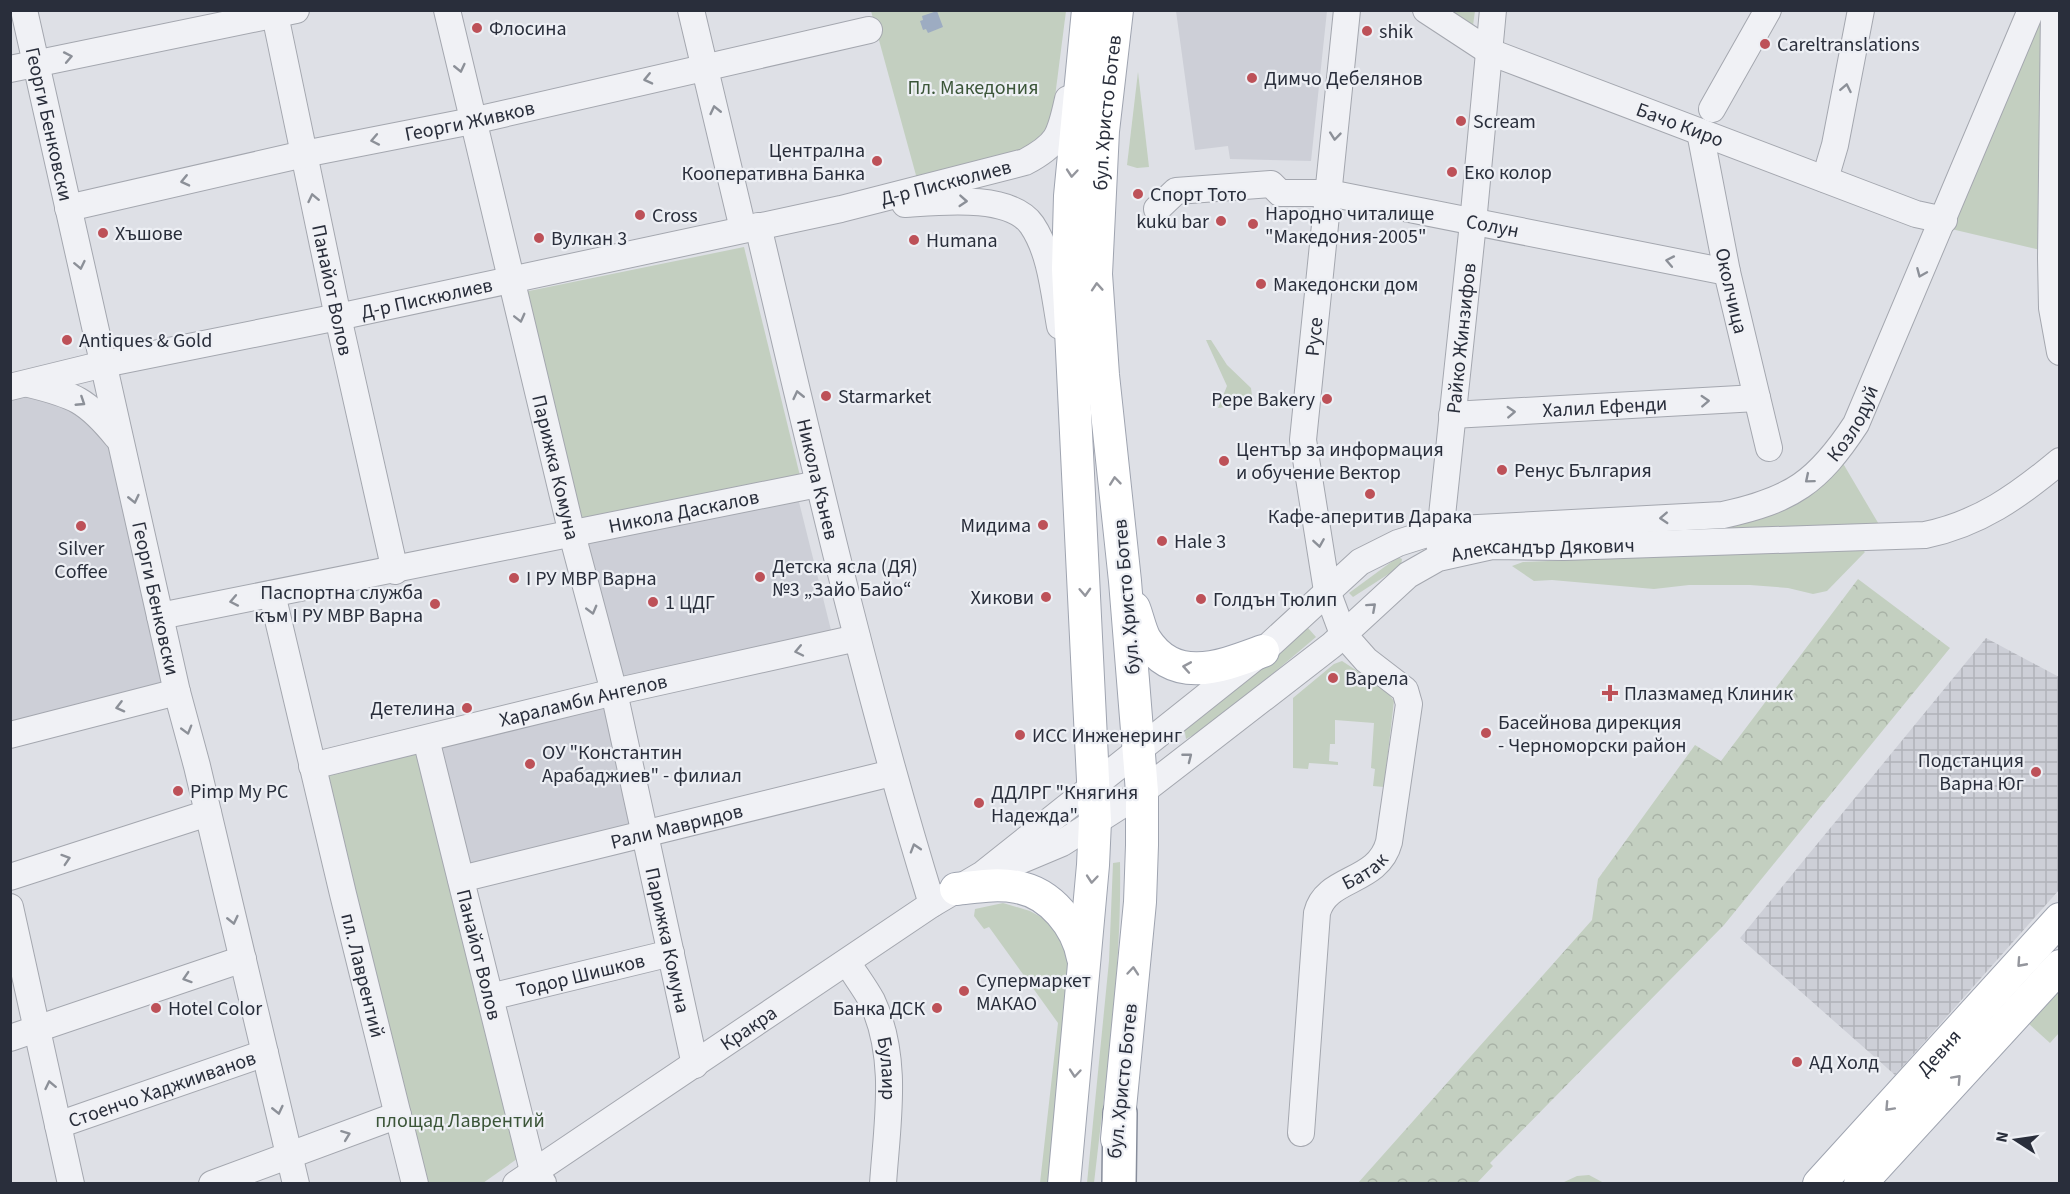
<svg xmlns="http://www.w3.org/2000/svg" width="2070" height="1194" font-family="'Source Sans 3',sans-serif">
<defs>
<pattern id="industrial-grid" width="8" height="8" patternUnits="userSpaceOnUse" patternTransform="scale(1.5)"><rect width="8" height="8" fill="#cdcfd7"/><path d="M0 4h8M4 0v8" fill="none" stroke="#b0b2b9"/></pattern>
<pattern id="forest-crowns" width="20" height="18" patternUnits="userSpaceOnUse" patternTransform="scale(1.5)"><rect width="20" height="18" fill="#c3cfc0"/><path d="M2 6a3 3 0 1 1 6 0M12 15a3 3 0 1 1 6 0" fill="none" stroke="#a8b2a6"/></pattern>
</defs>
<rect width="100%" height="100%" fill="#dee0e6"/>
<g fill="#cdcfd7">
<polygon points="1176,11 1327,11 1311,161 1230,159 1228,146 1195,150"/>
<polygon points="10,387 70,394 121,442 177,692 11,734"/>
<polygon points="798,498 832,634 620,683 585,544"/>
<polygon points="614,692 644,836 461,879 426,739"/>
</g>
<polygon fill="url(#industrial-grid)" points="1986,638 2059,677 2059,890 1895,1075 1740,938"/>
<g fill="#c3cfc0">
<polygon points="871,11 1066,11 1051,128 1032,151 917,179"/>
<polygon points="1426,11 1475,11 1471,40"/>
<polygon points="2046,11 2045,251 1947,228 2039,14"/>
<polygon points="1138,72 1149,167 1137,168 1127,165"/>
<polygon points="744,247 801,480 581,524 524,292"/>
<polygon points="1206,340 1211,340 1227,365 1251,388 1253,403 1218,408 1227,386"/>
<polygon points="1841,460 1887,538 1579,531 1723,515"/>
<polygon points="1860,548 1865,552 1827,591 1813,594 1788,588 1750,585 1689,585 1654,589 1552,580 1534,581 1512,566 1523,562"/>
<polygon points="1398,557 1402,559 1401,566 1353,597 1349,593"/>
<polygon points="1308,628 1316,637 1212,725 1186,739 1184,727"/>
<polygon points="1342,661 1385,689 1394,701 1384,787 1373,786 1375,769 1371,768 1374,723 1335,720 1335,744 1330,744 1329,761 1338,762 1338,765 1309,763 1308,769 1293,768 1293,698 1334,664"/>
<polygon points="422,745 524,1154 483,1183 420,1183 316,769"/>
<path d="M1120,862C1122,969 1106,1077 1094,1183H1087L1109,961L1113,863Z"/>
<polygon points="1003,903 1030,911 1052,923 1069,955 1067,1012 1048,1183 1040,1183 1058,1023 989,927 984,929 974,916 975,909"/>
<polygon points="2059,990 2059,1033 2050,1043 2028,1023"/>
<polygon points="1589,1175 1604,1183 1562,1183 1577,1176"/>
</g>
<polygon fill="url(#forest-crowns)" points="1858,579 1950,648 1724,925 1490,1163 1493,1166 1477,1183 1358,1183 1592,920 1598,879 1695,745 1721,761"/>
<polygon fill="#9dacc2" points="937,11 943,27 928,33 926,29 923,30 920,21 923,20 922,16"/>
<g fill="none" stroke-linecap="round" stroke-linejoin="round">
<defs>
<g id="minor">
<path id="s1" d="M24,10L177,692L197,766L296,1184"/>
<path id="s2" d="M274,10L338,317L395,571"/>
<path id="s3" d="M447,10L572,534L614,692L695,1065"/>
<polyline points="691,10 743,229"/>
<path id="s4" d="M1426,10L1490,52L1916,214L1944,220"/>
<polyline points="2054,10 2051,258 2052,308 2060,352"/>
<polyline points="10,69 296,10"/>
<polyline points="1712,109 1768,10"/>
<path id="s5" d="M1700,132L1727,272L1769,448"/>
<polyline points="1825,179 1835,145 1861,10"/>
<path d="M905,204C937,202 1010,193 1032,225C1051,253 1054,293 1060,326"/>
<path id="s6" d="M68,208L304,154L472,121L869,30"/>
<path id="s7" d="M1157,209L1176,191L1271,184L1280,193H1329L1727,272"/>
<path id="s8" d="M758,226C812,454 863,681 932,904"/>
<path d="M29,384C74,395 87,400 117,437"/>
<path id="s9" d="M10,387L104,364L338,317L841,209L1025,162C1059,144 1060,135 1068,99"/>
<path id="s10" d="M1452,415L1757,398"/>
<path id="s11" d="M1439,544L1473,223L1493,10"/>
<path id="s12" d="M272,594L343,894L415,1184"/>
<path id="s13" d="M160,616L818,484"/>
<polyline points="10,735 177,692"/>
<path id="s14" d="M426,739L533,1171L543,1183"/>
<path id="s15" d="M312,766L614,692L857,638"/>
<path id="s16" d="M1012,864L1062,843L1142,792L1332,645L1408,575L1438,558L1492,546L1564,547L1925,535C1979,524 2018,496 2060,461"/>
<polyline points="10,877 208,813"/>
<path id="s17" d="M461,879L892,773"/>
<polyline points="10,907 71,1184"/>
<path id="s18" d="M847,962C855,975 865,988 872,1001C899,1059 887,1123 883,1184"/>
<path id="s19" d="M490,997L671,953"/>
<polyline points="10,1038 243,959"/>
<path id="s20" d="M58,1125L265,1053"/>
<path id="s21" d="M1301,1133L1317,913C1326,876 1378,884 1389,842L1409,704L1405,690L1366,660L1343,634L1327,591L1303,440L1347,10"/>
<polyline points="212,1184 398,1115"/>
<path id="s22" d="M516,1184L932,904L983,874L1263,651L1360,562L1398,543L1439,530L1723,515C1792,500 1818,482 1856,424L2031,10"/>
</g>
<g id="major">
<path d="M1134,608C1138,618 1140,630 1145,639C1175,686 1222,666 1263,651"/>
<path d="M956,889C976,887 996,883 1017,887C1051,893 1077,926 1083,958"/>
<path id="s23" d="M1117,1139L1140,902L1142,845V792L1125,581L1103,375L1096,274L1103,131L1117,10"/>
<polyline points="1064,1184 1093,865 1095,821 1068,269 1070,196 1088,10"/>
<path id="s24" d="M1819,1184L2060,919"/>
<polyline points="1860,1184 2060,966"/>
</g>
<polyline id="highway" points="1119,1184 1120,1113"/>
</defs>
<use href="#minor" stroke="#a4a7af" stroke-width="28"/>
<use href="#major" stroke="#9fa4b0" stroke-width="34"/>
<use href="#highway" stroke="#878d9b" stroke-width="36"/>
<use href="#minor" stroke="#f0f1f5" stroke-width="26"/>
<use href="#major" stroke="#fff" stroke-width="32"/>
<use href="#highway" stroke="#fff" stroke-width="33"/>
</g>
<defs><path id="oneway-chevron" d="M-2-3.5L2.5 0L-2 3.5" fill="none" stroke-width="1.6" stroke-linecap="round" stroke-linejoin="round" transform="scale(1.5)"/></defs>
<g stroke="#8c9098">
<use href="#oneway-chevron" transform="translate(68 57) rotate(-11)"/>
<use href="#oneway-chevron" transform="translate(460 68) rotate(77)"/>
<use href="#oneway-chevron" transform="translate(648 79) rotate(167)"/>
<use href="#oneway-chevron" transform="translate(1846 88) rotate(-79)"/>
<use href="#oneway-chevron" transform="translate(715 110) rotate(-103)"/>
<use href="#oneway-chevron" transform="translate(1335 136) rotate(96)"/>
<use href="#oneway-chevron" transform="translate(375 140) rotate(169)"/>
<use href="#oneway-chevron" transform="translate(185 181) rotate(167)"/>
<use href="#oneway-chevron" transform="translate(313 198) rotate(-102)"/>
<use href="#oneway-chevron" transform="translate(963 201) rotate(4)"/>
<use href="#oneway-chevron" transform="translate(1670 261) rotate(-169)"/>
<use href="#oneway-chevron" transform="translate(80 265) rotate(78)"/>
<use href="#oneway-chevron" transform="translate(1921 273) rotate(113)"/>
<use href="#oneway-chevron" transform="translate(520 318) rotate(76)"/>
<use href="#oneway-chevron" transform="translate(798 395) rotate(-103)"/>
<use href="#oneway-chevron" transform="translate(1705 401) rotate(-3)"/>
<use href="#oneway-chevron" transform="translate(81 402) rotate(33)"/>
<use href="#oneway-chevron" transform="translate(1511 412) rotate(-3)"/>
<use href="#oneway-chevron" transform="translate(1809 479) rotate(140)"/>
<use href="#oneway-chevron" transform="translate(134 499) rotate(77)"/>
<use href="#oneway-chevron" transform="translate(1664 518) rotate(177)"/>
<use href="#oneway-chevron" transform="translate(1319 543) rotate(81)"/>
<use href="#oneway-chevron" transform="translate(234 601) rotate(169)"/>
<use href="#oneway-chevron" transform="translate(1372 607) rotate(-42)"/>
<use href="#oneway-chevron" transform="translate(592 610) rotate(75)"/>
<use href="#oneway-chevron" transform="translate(799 651) rotate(168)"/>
<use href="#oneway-chevron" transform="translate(120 707) rotate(166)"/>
<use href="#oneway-chevron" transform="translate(187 730) rotate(74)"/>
<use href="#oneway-chevron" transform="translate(1188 757) rotate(-38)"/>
<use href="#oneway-chevron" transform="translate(915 848) rotate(-107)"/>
<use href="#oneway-chevron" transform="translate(66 859) rotate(-18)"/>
<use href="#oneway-chevron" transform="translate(233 920) rotate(77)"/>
<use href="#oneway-chevron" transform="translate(187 978) rotate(162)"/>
<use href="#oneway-chevron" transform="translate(50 1085) rotate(-102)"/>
<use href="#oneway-chevron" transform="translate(278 1110) rotate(77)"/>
<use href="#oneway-chevron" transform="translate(346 1135) rotate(-21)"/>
</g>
<g stroke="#94969d">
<use href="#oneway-chevron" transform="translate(1072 173) rotate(95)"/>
<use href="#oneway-chevron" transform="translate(1097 287) rotate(-94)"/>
<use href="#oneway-chevron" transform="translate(1115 481) rotate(-96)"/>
<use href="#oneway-chevron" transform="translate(1085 592) rotate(87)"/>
<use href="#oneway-chevron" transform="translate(1187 667) rotate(-170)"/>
<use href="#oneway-chevron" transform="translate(1092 879) rotate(95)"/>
<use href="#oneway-chevron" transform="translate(2021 963) rotate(132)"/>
<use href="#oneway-chevron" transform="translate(1133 971) rotate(-85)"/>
<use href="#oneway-chevron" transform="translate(1075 1073) rotate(95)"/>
<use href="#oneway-chevron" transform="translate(1957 1079) rotate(-47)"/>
<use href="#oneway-chevron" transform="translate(1889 1107) rotate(133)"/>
</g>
<g fill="#bd5158" stroke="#edeff4" stroke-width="2">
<circle cx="477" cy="28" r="6"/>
<circle cx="1367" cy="31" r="6"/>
<circle cx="1765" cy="44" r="6"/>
<circle cx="1252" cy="78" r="6"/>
<circle cx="1461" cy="121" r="6"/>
<circle cx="877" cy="161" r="6"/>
<circle cx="1452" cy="172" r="6"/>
<circle cx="1138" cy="194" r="6"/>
<circle cx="640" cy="215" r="6"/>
<circle cx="1221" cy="221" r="6"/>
<circle cx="1253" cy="224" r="6"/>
<circle cx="103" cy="233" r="6"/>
<circle cx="539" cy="238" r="6"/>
<circle cx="914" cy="240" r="6"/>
<circle cx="1261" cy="284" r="6"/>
<circle cx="67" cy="340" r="6"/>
<circle cx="826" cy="396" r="6"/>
<circle cx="1327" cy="399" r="6"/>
<circle cx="1224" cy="461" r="6"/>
<circle cx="1502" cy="470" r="6"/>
<circle cx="1370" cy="494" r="6"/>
<circle cx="1043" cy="525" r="6"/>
<circle cx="81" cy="526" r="6"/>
<circle cx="1162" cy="541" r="6"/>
<circle cx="760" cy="577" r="6"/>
<circle cx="514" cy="578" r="6"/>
<circle cx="1046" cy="597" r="6"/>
<circle cx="1201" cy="599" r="6"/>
<circle cx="653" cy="602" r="6"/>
<circle cx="435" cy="604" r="6"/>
<circle cx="1333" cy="678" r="6"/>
<path d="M1607 684h6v6h6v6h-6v6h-6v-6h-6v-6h6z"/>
<circle cx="467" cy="708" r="6"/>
<circle cx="1486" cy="733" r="6"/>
<circle cx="1020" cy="735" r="6"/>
<circle cx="530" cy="764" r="6"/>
<circle cx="2036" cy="772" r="6"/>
<circle cx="178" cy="791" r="6"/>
<circle cx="979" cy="803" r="6"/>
<circle cx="964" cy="991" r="6"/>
<circle cx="156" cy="1008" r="6"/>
<circle cx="937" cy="1008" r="6"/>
<circle cx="1797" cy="1062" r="6"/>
</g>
<g text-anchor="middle" stroke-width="4.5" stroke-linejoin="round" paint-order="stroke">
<g font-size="20" fill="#292e3b" stroke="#edeff4" text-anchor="start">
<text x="489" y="35">Флосина</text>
<text x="1379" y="38">shik</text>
<text x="1777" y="51">Careltranslations</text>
<text x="1264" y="85">Димчо Дебелянов</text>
<text x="1473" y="128">Scream</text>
<text x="865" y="157" text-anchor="end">Централна<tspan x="865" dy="23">Кооперативна Банка</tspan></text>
<text x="1464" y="179">Еко колор</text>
<text x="1150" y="201">Спорт Тото</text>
<text x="1265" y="220">Народно читалище<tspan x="1265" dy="23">"Македония-2005"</tspan></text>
<text x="652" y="222">Cross</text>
<text x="1209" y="228" text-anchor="end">kuku bar</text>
<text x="115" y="240">Хъшове</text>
<text x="551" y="245">Вулкан 3</text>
<text x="926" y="247">Humana</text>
<text x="1273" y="291">Македонски дом</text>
<text x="79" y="347">Antiques &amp; Gold</text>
<text x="838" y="403">Starmarket</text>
<text x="1315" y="406" text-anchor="end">Pepe Bakery</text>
<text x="1236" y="456">Център за информация<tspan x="1236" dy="23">и обучение Вектор</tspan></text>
<text x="1514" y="477">Ренус България</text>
<text x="1370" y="523" text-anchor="middle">Кафе-аперитив Дарака</text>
<text x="1031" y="532" text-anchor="end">Мидима</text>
<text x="1174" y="548">Hale 3</text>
<text x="81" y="555" text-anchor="middle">Silver<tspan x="81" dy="23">Coffee</tspan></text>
<text x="772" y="573">Детска ясла (ДЯ)<tspan x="772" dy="23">№3 „Зайо Байо“</tspan></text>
<text x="526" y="585">I РУ МВР Варна</text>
<text x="423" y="599" text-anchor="end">Паспортна служба<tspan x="423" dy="23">към I РУ МВР Варна</tspan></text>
<text x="1034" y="604" text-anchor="end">Хикови</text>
<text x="1213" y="606">Голдън Тюлип</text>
<text x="665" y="609">1 ЦДГ</text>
<text x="1345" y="685">Варела</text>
<text x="1624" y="700">Плазмамед Клиник</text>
<text x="455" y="715" text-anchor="end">Детелина</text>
<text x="1498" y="729">Басейнова дирекция<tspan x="1498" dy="23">- Черноморски район</tspan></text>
<text x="1032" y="742">ИСС Инженеринг</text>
<text x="542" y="759">ОУ "Константин<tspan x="542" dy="23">Арабаджиев" - филиал</tspan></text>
<text x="2024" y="767" text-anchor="end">Подстанция<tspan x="2024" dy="23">Варна Юг</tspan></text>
<text x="190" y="798">Pimp My PC</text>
<text x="991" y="799">ДДЛРГ "Княгиня<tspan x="991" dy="23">Надежда"</tspan></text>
<text x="976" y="987">Супермаркет<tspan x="976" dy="23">МАКАО</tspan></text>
<text x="168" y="1015">Hotel Color</text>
<text x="925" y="1015" text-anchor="end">Банка ДСК</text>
<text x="1809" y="1069">АД Холд</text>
</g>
<g font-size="20" fill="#3b5538" stroke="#edeff4">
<text x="973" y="94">Пл. Македония</text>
<text x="460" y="1127">площад Лаврентий</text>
</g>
<g font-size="20" fill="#292e3b" stroke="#edeff4">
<text dy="7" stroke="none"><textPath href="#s23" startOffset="1030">бул. Христо Ботев</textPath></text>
<text dy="7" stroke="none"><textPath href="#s6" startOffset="411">Георги Живков</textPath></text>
<text dy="7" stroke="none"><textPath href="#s1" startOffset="117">Георги Бенковски</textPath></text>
<text dy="7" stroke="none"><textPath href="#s4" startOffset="280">Бачо Киро</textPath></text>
<text dy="7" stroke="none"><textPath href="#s9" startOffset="958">Д-р Пискюлиев</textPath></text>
<text dy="7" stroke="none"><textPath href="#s7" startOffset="350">Солун</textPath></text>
<text dy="7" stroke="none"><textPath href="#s2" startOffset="286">Панайот Волов</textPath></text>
<text dy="7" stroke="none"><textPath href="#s5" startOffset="162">Околчица</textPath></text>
<text dy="7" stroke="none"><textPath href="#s9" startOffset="426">Д-р Пискюлиев</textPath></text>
<text dy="7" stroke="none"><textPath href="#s21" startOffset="866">Русе</textPath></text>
<text dy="7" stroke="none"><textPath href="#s11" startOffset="207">Райко Жинзифов</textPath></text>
<text dy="7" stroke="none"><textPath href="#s10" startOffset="153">Халил Ефенди</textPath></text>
<text dy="7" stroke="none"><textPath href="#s22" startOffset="1586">Козлодуй</textPath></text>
<text dy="7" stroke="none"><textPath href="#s3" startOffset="470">Парижка Комуна</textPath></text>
<text dy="7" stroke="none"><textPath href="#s8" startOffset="260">Никола Кънев</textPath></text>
<text dy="7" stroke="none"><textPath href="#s13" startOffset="534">Никола Даскалов</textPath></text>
<text dy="7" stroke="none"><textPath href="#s16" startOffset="633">Александър Дякович</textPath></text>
<text transform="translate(1126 597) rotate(-95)" y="7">бул. Христо Ботев</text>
<text dy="7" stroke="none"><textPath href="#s1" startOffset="603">Георги Бенковски</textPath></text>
<text dy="7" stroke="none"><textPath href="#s15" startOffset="279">Хараламби Ангелов</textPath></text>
<text dy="7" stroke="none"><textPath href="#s17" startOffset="222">Рали Мавридов</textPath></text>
<text dy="7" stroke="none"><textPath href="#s21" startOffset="286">Батак</textPath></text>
<text dy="7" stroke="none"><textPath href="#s3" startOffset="956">Парижка Комуна</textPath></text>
<text dy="7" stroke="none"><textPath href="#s14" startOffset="222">Панайот Волов</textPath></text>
<text dy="7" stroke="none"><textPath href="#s12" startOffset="392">пл. Лаврентий</textPath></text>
<text dy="7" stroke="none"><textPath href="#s19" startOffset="93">Тодор Шишков</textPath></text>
<text dy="7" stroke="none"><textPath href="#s22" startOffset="280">Кракра</textPath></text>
<text dy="7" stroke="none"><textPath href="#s24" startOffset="178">Девня</textPath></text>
<text dy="7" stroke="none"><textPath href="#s18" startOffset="116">Булаир</textPath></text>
<text transform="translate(1122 1081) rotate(-84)" y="7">бул. Христо Ботев</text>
<text dy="7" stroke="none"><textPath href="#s20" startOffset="110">Стоенчо Хаджииванов</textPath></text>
</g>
</g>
<rect width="2070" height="1194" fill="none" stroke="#292e3b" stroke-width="24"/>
<g transform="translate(2016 1140) rotate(282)" stroke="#edeff4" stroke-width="4.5" paint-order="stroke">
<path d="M0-4.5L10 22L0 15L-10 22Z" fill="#292e3b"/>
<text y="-9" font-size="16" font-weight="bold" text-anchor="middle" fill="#292e3b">N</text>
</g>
</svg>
